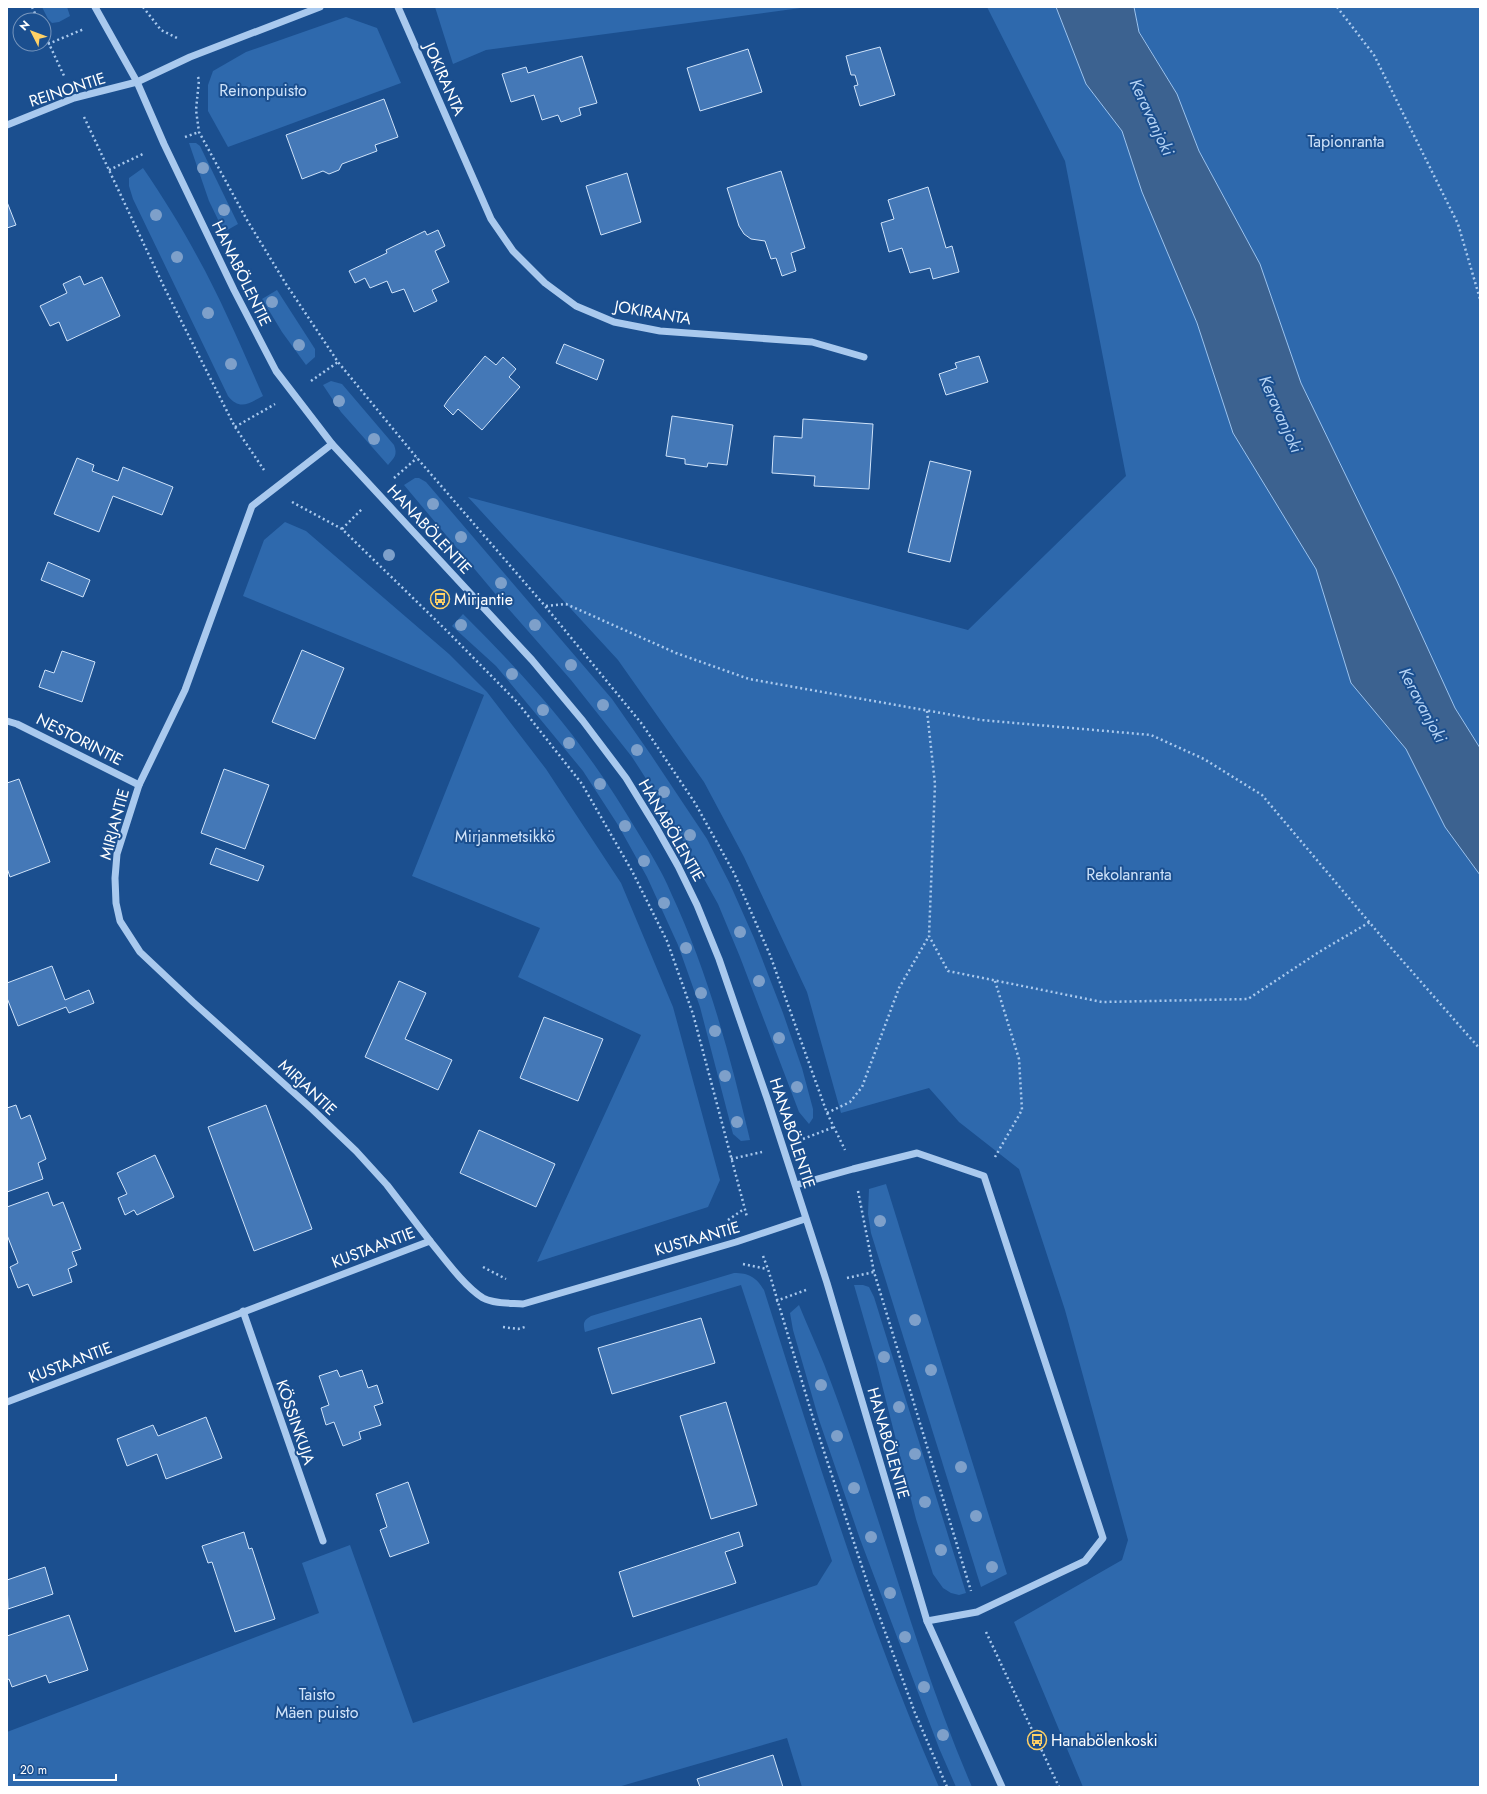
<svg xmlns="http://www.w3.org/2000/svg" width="1487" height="1794" font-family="Jost,sans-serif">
<rect width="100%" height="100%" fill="#1b4f8f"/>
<g fill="#2e69ad">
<polygon points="42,7 67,7 70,16 59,22 52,23 48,19"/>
<polygon points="435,7 808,7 486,50 453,64"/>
<polygon points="987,7 1056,7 1086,84 1122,131 1142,192 1197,323 1233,433 1316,569 1351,683 1406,749 1445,827 1480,875 1480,1787 1083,1787 1014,1622 1122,1560 1128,1540 1065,1310 1019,1169 959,1122 929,1088 841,1113 807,992 744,857 704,782 618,660 468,497 968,630 1126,476 1065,161"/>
<polygon points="1134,7 1480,7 1480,748 1455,708 1301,383 1260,264 1199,151 1177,94 1139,31"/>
<polygon points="346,17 377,28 401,83 228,147 208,111 208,85 213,71 246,52"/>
<polygon points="189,143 196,143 200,146 238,224 224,232 209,201"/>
<path d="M143,168C162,196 181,226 197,256C222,301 242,349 263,396C249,403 240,411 228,396L133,199L129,186V178Z"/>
<polygon points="277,290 315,349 315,357 306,365 282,332 262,299"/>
<path d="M331,381L342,384L394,445C398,455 394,458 388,465L341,412L323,385Z"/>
<polygon points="415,478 419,478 426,482 612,699 651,755 707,839 730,884 754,938 783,1013 802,1068 813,1109 813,1118 809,1124 799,1112 740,957 718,904 663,805 632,757 571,680 498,597 404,485"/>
<polygon points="285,522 306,531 449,654 487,692 546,769 621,883 673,1007 720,1180 708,1207 537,1262 641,1035 518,977 540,928 412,876 484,695 243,596 264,540"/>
<path d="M463,614C493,644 522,674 549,706C582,745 611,787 637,831C649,851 662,871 671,893C708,972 730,1055 750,1140L741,1141L733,1134L700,1007L678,945L647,877L618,825L583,771L531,708L496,666L452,626Z"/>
<polygon points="886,1184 1007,1574 981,1587 871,1233 868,1214 869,1189"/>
<path d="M734,1273C749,1273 756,1277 764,1290C817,1457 868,1626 939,1787H802L787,1738L618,1787H7V1732L319,1613L302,1563L350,1545L413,1723L817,1585L832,1561L741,1285L585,1332C583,1323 583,1321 591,1316Z"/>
<polygon points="854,1285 863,1285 869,1287 874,1297 966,1593 959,1595 951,1593 943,1588 933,1574 916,1519 876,1361"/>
<path d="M799,1305C807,1325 816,1344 824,1364C878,1503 913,1650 972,1787H956L939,1748L860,1539L819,1420L793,1330L790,1313Z"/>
</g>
<polygon fill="#3c6290" stroke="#9cc4f0" points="1056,7 1134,7 1139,32 1177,94 1199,151 1260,264 1301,383 1396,579 1455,708 1480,748 1480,875 1445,827 1406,749 1351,683 1316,569 1233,433 1197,323 1142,192 1122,131 1086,84"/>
<g fill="#4478b7" stroke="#cfe3fa">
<polygon points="880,47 895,95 860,106 854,86 858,85 855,75 851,75 846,56"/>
<polygon points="748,49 762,92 700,111 687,68"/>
<polygon points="582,56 597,103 579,108 581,115 561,122 558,115 542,120 534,95 511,102 502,74 526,67 528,73"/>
<polygon points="384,99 398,137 375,145 377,151 342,164 339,170 329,174 323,171 302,179 286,135"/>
<polygon points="781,171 805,248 791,253 796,271 782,276 776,258 771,259 765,241 751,239 744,234 739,226 727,188"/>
<polygon points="627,173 641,222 601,235 586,186"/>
<polygon points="928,187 946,248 952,246 959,272 933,279 930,268 910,273 902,248 889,252 881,223 894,219 888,200"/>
<polygon points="7,202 16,225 7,228"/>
<polygon points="438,230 445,246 435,251 449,282 432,290 437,301 414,312 404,289 392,293 387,281 370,288 365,278 355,283 349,271 387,253 386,250 425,231 427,235"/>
<polygon points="80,276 84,285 102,277 120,316 67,341 59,322 50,326 40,306 67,293 63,284"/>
<polygon points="564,344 604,360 597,380 556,363"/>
<polygon points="485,356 496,365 503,357 516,369 509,377 520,387 482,430 458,409 453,415 444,406 448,400"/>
<polygon points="979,356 988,382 946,395 939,374 957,368 955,363"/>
<polygon points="672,416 733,425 727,465 708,463 707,467 685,464 685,459 666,456"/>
<polygon points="803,419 873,424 869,489 814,486 815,476 772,473 774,436 802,438"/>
<polygon points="77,458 94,465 92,471 118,481 123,467 173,487 162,515 113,496 99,532 54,514"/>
<polygon points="930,461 971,471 950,562 908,552"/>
<polygon points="48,562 90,580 83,597 41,580"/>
<polygon points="302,650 344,668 315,739 272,722"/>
<polygon points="62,651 95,662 82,702 39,687 45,670 54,673"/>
<polygon points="224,769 269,785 245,849 201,833"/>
<polygon points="19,779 50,862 10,877 7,868 7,783"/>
<polygon points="216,848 264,866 258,881 210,864"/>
<polygon points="52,966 65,1000 89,990 94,1003 69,1013 66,1007 18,1026 7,998 7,983"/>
<polygon points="399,981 426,993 405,1039 452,1060 438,1090 365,1057"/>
<polygon points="544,1017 603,1039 578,1101 520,1078"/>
<polygon points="16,1105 21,1119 30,1115 46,1159 38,1163 43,1179 7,1192 7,1108"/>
<polygon points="266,1105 312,1229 254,1251 208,1127"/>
<polygon points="479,1130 555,1164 536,1207 460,1173"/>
<polygon points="155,1155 174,1197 137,1215 134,1210 125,1215 118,1198 127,1194 117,1173"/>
<polygon points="48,1192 53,1206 63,1202 81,1249 72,1252 77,1265 68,1269 72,1282 33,1296 28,1284 18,1288 10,1267 18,1263 7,1235 7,1207"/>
<polygon points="701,1318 715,1363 612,1394 598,1348"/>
<polygon points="337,1370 340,1377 362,1370 368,1388 377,1385 383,1403 374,1406 381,1425 359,1432 361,1439 343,1446 334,1422 326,1425 321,1408 329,1405 319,1376"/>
<polygon points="726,1402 757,1505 711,1519 680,1416"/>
<polygon points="206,1417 222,1458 166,1479 157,1454 127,1466 117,1439 153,1425 158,1436"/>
<polygon points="408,1482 429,1543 390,1557 380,1530 387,1527 376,1494"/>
<polygon points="244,1532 249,1549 252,1548 275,1619 235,1632 212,1562 208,1563 202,1546"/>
<polygon points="739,1532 743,1546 725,1552 736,1583 633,1617 619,1572"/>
<polygon points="45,1567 53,1594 8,1609 7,1580"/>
<polygon points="69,1615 88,1670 49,1683 46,1675 12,1687 9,1679 7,1680 7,1636"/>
<polygon points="773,1755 783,1787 700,1787 697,1779"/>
</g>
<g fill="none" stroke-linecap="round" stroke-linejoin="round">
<g stroke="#a9c9ee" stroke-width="2.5" stroke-dasharray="2 3" stroke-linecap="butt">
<polyline points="32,7 38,20"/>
<polyline points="143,7 161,30 179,39"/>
<polyline points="1337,7 1374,55 1458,224 1480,299"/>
<polyline points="44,33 65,78"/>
<polyline points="48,44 84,29"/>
<polyline points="198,77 199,80 196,110 199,132 247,220 286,284 338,362 417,458 545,606 642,724 695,803 734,873 770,955 827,1113 845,1150"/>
<polyline points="84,117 165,289 235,427 264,470"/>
<polyline points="185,137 199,132"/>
<polyline points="109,170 145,153"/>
<polyline points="311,381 338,362"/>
<polyline points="235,427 275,404"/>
<polyline points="394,478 417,458"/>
<polyline points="292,502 342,529 448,632 518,703 582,784 632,871 667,941 693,1014 747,1217"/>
<polyline points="342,529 363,508"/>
<polyline points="546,606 566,604 676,653 749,679 981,720 1151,735 1204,759 1262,795 1386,942 1480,1049"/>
<polyline points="927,711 935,784 929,936 948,971 1102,1002 1248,999 1319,952 1370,922"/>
<polyline points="995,981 1019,1059 1022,1110 995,1157"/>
<polyline points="827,1113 850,1102 862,1087 899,988 929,936"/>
<polyline points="803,1139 834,1127"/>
<polyline points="731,1159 762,1152"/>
<polyline points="858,1191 874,1272 971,1591"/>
<polyline points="728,1220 744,1209"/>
<polyline points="763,1256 768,1269 813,1418 870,1591 915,1713 947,1787"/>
<polyline points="743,1264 767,1269"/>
<polyline points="483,1267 506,1279"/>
<polyline points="847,1278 874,1272"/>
<polyline points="776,1301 806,1290"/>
<polyline points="503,1327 518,1329 525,1327"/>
<polyline points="986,1632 1059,1787"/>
</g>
<g stroke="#a9c9ee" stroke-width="7">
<polyline points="95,7 137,82 164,144 234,290 276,371 332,444 532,660 583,721 626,778 656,827 678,866 697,905 719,959 768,1101 827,1283 927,1621 1002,1787"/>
<polyline points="398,7 491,219 513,251 545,283 576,306 614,322 660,331 812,342 864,357"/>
<polyline points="7,125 74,98 137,82 190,57 320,7"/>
<polyline points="332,444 252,506 185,690 139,785 117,854 115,878 116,903 120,921 140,952 193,1002 312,1109 356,1151 387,1185 430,1241"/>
<polyline points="7,721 17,724 139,785"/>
<polyline points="796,1185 853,1169 917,1153 984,1176 1103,1538 1085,1561 977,1612 927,1621"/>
<polyline points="243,1311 323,1541"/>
<path d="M7,1402L430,1241C444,1258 464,1286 483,1298C494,1304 511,1303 523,1304L736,1242L805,1219"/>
</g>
</g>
<g fill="#7ea0ca">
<circle cx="203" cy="168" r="6"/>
<circle cx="224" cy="210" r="6"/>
<circle cx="156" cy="215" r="6"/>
<circle cx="177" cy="257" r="6"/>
<circle cx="272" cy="302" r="6"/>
<circle cx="208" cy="313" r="6"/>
<circle cx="299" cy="345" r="6"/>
<circle cx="231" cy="364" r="6"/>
<circle cx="339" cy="401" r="6"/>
<circle cx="374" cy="439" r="6"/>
<circle cx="433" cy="504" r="6"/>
<circle cx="461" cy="537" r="6"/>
<circle cx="389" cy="555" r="6"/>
<circle cx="501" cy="583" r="6"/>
<circle cx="461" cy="625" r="6"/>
<circle cx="535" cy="625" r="6"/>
<circle cx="571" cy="665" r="6"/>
<circle cx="512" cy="674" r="6"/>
<circle cx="603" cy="705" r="6"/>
<circle cx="543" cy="710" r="6"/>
<circle cx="569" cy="743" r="6"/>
<circle cx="637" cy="750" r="6"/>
<circle cx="600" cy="784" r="6"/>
<circle cx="664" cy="792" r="6"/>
<circle cx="625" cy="826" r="6"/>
<circle cx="690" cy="835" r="6"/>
<circle cx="644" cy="861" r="6"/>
<circle cx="664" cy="903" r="6"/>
<circle cx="740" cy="932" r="6"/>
<circle cx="686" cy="948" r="6"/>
<circle cx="759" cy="981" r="6"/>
<circle cx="701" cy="993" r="6"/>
<circle cx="715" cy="1031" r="6"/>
<circle cx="779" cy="1038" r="6"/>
<circle cx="725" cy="1076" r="6"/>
<circle cx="797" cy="1087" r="6"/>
<circle cx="737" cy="1122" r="6"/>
<circle cx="880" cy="1221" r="6"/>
<circle cx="915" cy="1320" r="6"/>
<circle cx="884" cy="1357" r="6"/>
<circle cx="931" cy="1370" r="6"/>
<circle cx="821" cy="1385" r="6"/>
<circle cx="899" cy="1407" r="6"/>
<circle cx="837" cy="1436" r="6"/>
<circle cx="915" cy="1454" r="6"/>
<circle cx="961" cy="1467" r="6"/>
<circle cx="854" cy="1488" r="6"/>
<circle cx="925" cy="1502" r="6"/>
<circle cx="976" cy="1516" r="6"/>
<circle cx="871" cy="1537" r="6"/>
<circle cx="941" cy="1550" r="6"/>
<circle cx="992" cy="1567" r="6"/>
<circle cx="890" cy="1593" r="6"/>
<circle cx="905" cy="1637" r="6"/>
<circle cx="924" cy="1687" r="6"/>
<circle cx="943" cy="1735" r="6"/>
</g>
<defs>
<symbol id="bus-ring" viewBox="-11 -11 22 22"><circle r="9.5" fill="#1b4f8f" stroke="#ffd166" stroke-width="1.5"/><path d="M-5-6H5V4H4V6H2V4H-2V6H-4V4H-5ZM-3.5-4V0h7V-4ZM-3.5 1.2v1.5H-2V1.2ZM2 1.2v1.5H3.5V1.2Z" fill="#ffd166"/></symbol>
</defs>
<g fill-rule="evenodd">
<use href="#bus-ring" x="429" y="588" width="22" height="22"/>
<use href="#bus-ring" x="1026" y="1729" width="22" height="22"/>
</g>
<g text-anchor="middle" stroke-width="4" stroke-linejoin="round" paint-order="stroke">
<g font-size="16" fill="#fff" stroke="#1b4f8f">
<text transform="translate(445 79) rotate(66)" y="6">JOKIRANTA</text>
<text transform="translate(67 89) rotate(-18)" y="6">REINONTIE</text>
<text transform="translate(242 273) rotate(64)" y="6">HANABÖLENTIE</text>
<text transform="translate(653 312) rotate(10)" y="6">JOKIRANTA</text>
<text transform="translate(430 529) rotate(47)" y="6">HANABÖLENTIE</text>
<text transform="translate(80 739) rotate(27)" y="6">NESTORINTIE</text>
<text transform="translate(114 824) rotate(-75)" y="6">MIRJANTIE</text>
<text transform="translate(672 830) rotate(60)" y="6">HANABÖLENTIE</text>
<text transform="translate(308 1087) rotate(43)" y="6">MIRJANTIE</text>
<text transform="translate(793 1133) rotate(72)" y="6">HANABÖLENTIE</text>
<text transform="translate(697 1238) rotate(-16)" y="6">KUSTAANTIE</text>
<text transform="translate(373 1247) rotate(-21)" y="6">KUSTAANTIE</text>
<text transform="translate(70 1362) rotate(-21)" y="6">KUSTAANTIE</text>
<text transform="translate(296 1422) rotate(71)" y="6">KÖSSINKUJA</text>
<text transform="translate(889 1443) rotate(74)" y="6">HANABÖLENTIE</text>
</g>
<g font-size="16" fill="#cfe3fa" stroke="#1b4f8f">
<text x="263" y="96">Reinonpuisto</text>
<text x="1346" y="147">Tapionranta</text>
<text x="505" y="842">Mirjanmetsikkö</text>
<text x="1129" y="880">Rekolanranta</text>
<text x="317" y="1700">Taisto<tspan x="317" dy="18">Mäen puisto</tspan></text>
</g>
<g font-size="16" fill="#fff" stroke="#1b4f8f" text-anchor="start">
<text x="454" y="605">Mirjantie</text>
<text x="1051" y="1746">Hanabölenkoski</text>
</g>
<g font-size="17" font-style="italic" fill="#b5d3f5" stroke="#1b4f8f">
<text transform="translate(1152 117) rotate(65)" y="6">Keravanjoki</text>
<text transform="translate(1281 414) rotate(66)" y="6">Keravanjoki</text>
<text transform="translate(1423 705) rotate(62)" y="6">Keravanjoki</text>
</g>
</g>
<rect width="1487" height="1794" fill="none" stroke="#ffffff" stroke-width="16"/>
<g transform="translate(32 32) rotate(312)"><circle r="19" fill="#1b4f8f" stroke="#7695bc"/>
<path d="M0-3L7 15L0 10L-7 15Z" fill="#ffd166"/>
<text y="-6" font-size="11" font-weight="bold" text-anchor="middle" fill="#ffffff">N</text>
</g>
<path d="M14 1774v6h102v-6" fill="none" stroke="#ffffff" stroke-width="2"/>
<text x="20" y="1774" font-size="12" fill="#ffffff" stroke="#1b4f8f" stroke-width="3" paint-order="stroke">20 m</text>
</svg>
